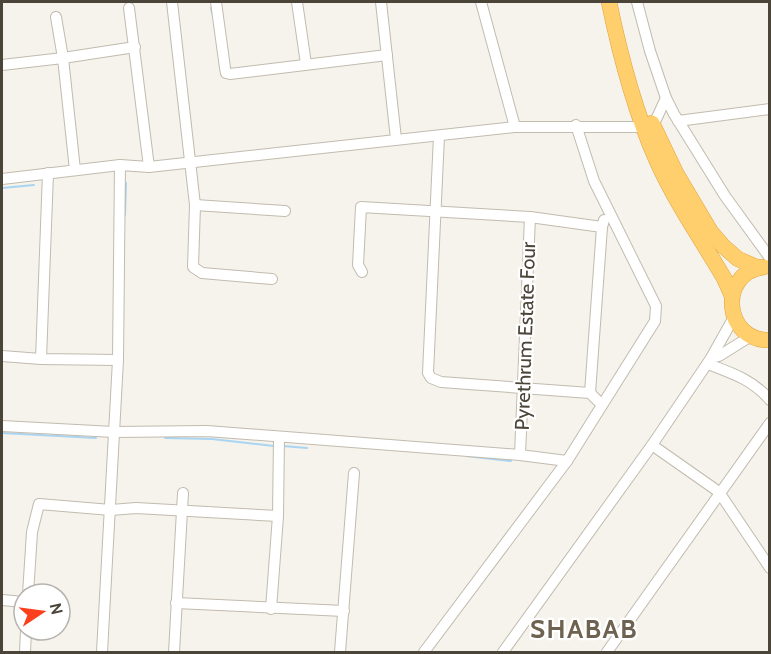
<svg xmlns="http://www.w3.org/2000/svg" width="771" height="654" font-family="Cabin,sans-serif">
<rect width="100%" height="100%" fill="#f6f3ec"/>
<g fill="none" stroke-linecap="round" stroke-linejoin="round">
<g stroke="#a9d4f2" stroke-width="2">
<polyline points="211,8 213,16"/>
<polyline points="2,188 34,185"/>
<polyline points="125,215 126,183"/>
<polyline points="2,433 96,438"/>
<polyline points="165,438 212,439 274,446"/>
<polyline points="283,446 307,448"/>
<polyline points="466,456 511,461"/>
</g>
<defs>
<g id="minor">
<polyline points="172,2 195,205 193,267 202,273 272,279"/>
<polyline points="216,2 225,68 226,73 230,74 387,55"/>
<polyline points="297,2 306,64"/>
<polyline points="381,2 396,139"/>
<polyline points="481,2 515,127"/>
<polyline points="637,2 650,51 666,98 674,114 725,196 770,258"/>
<polyline points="129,8 149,167"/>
<polyline points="56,17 63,58 75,170"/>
<polyline points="2,65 63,58 135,47"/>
<polyline points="678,121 770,109"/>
<polyline points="653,126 666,98"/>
<polyline points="439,136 428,373 431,378 441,382 590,393 601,404"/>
<polyline points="2,179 120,165 149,167 515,127 643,127"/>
<polyline points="195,205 285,211"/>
<polyline points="362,272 358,265 361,207 530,217"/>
<polyline points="2,356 41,359 118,360"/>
<polyline points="711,358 719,356 751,336"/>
<polyline points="41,359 48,173"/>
<path d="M708,364C732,373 753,380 770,400"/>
<polyline points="590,393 602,227 604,220"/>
<polyline points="2,426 114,432 207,431 520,455 567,461"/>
<polyline points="652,445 719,492 770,568"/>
<polyline points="520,455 530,217 602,227"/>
<polyline points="28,594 32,532 39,504 111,510 136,508 278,516"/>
<polyline points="2,600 24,602"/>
<polyline points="176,603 344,611"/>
<polyline points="271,609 278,516 279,437"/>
<polyline points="25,652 26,630"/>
<polyline points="102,652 118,360 120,165"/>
<polyline points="174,652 183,493"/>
<polyline points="340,652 354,473"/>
<polyline points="424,652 567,461 655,321 656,306 594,181 576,125"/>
<polyline points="503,652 652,445 711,358 734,317"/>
<polyline points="607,652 770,423"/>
</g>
<g id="highway">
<path d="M609,2C620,55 634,109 656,159C674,200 701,239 724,278L732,296"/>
<polyline points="652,123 676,173 711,232 723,246 738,259 759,268"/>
<path d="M764,267C717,273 724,342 770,340"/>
</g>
</defs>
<use href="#minor" stroke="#c2bbae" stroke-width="12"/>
<use href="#highway" stroke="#e0a43c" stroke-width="16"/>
<use href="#minor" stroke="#fff" stroke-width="10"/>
<use href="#highway" stroke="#ffcf6e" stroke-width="15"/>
</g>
<g text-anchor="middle" stroke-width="4.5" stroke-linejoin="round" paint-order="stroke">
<g font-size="20" fill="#4b4439" stroke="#fff">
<text transform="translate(525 336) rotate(-88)" y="7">Pyrethrum Estate Four</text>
</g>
<g font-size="26" font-weight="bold" letter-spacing="1.5" fill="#6e6250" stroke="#fff">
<text x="584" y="638">SHABAB</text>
</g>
</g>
<rect width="771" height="654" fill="none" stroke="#4b4439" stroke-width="6"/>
<g transform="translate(42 612) rotate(77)"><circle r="28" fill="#ffffff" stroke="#b7b4b0" stroke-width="1.5"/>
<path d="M0-4.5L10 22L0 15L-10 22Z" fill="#fc3f1d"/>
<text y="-9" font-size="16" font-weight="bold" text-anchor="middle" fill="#4b4439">N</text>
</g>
</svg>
